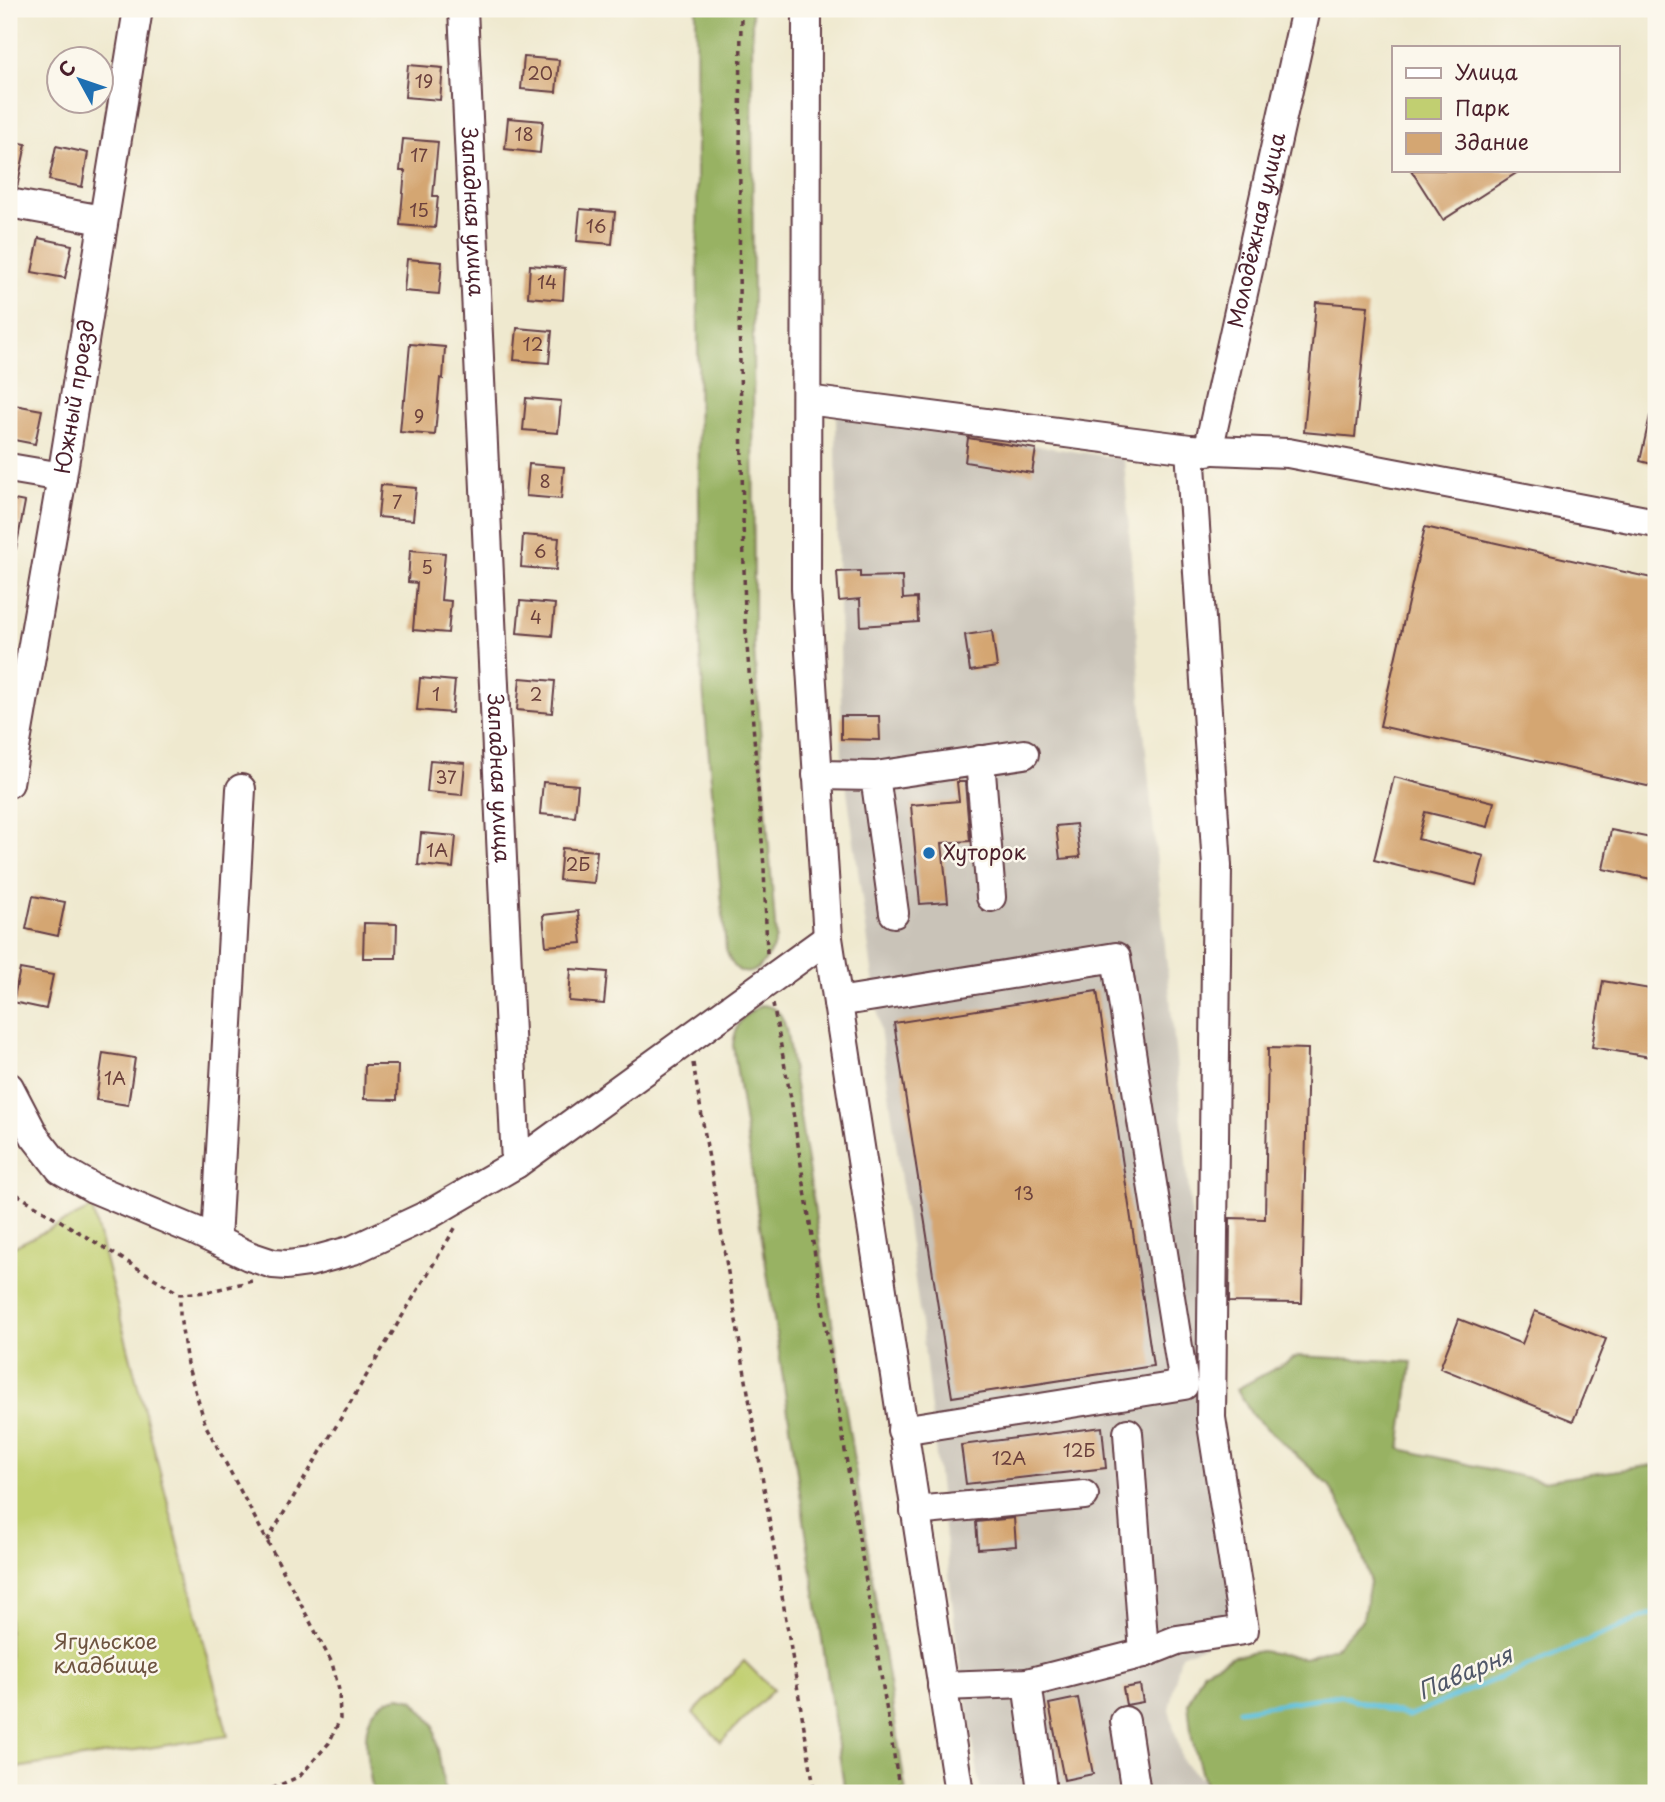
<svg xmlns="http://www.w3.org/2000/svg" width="1665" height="1802" font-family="'Playpen Sans',sans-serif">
<rect width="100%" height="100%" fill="#fbf7ec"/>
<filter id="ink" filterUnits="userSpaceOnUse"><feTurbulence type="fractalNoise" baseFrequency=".0143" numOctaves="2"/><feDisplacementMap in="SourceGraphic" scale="14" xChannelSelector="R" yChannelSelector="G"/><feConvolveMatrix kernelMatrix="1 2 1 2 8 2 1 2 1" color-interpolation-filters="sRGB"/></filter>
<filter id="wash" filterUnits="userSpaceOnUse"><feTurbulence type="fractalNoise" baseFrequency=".00686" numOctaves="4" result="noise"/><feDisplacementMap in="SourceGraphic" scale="28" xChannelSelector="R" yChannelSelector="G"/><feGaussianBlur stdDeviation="1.57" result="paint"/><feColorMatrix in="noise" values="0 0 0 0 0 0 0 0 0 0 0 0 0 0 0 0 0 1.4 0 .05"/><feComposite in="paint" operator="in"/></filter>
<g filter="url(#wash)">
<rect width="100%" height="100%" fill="#efe9cf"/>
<polygon fill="#c9c3b8" points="836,415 1124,459 1142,710 1211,1418 1244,1630 1181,1655 1169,1709 1183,1762 1217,1793 981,1793 956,1637 923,1338 842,755 839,601 837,572"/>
<g fill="#c1cf71" stroke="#86774e" stroke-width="2">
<polygon points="92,1208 228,1736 9,1769 9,1249"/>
<polygon points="744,1661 773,1690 721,1742 693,1713"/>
</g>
<g fill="#98b263" stroke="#716847" stroke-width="2">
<path d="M696,9H752L754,649L776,938C768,968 740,992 726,950L700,654Z"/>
<path d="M762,1005C780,1007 784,1018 787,1034L906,1793H845L733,1045C736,1023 741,1016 762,1005Z"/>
<polygon points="1298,1356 1412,1362 1400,1449 1542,1481 1656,1465 1656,1793 1207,1793 1192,1739 1188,1703 1204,1670 1233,1656 1261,1651 1305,1658 1336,1647 1363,1619 1370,1582 1355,1532 1329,1485 1252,1415 1237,1389"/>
<path d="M400,1697L413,1700L434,1725L445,1793H373C368,1760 351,1704 400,1697Z"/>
</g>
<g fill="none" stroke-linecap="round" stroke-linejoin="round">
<polyline stroke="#5fc1dd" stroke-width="5" points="1239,1710 1339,1695 1408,1716 1656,1612"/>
</g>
<g id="blocks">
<g fill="#d4a672">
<polygon points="524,57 559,60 556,92 521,89"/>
<polygon points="408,65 443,68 440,100 405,97"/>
<polygon points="508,118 543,121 540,153 505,149"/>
<polygon points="403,139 438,142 433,196 438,196 435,228 400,225 405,171 400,171"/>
<polygon points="9,141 26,144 17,188 9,187"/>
<polygon points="56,146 88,153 82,187 49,180"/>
<polygon points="1411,170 1521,170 1443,220"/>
<polygon points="580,209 615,212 612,244 577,241"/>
<polygon points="39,238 72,245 65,278 32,272"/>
<polygon points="407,259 442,262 439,294 404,291"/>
<polygon points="530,265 565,268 563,300 528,297"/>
<polygon points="1316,302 1368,306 1355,437 1304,432"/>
<polygon points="517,328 552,331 549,363 514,360"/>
<polygon points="410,344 445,347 443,379 440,378 435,435 400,432 403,400 405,400"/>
<polygon points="526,398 561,401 558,433 523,430"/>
<polygon points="9,404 42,410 35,444 9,439"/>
<polygon points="1650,416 1656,417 1656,465 1640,461"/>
<polygon points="968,438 1036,449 1032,473 965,462"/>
<polygon points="529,464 564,467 561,499 526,496"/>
<polygon points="381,485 416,488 413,520 378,517"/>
<polygon points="9,499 25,502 16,549 9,549"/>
<polygon points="1425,527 1656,579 1656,788 1380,726"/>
<polygon points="523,535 559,538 556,570 521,567"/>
<polygon points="410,550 445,553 441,600 451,601 448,633 413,630 417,583 408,582"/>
<polygon points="860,571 860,577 902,576 903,599 917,598 918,622 861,626 860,599 839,601 837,572"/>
<polygon points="520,601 555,604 552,636 517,633"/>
<polygon points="992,631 997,667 970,671 965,635"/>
<polygon points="420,678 455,681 452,713 417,710"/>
<polygon points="520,678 555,681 552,713 517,710"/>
<polygon points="841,716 879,716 880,740 841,739"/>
<polygon points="430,760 465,763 462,795 427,792"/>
<polygon points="1394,777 1494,802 1488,827 1425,812 1418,839 1484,856 1476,885 1374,860"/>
<polygon points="543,782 578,785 575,817 540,814"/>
<polygon points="957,782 965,782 970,841 942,843 948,902 920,904 911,805 959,801"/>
<polygon points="1076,824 1080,857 1060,859 1056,826"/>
<polygon points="1611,830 1656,839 1656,880 1603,869"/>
<polygon points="421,833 456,836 453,868 418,865"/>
<polygon points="562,848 597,851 594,883 559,880"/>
<polygon points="33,896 65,902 58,936 26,929"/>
<polygon points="578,911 582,943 546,946 543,915"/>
<polygon points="364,923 397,924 396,958 363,958"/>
<polygon points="20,969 53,975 46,1009 13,1002"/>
<polygon points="571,969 607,972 604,1004 569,1001"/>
<polygon points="1603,981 1656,990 1656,1058 1592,1047"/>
<polygon points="1097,991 1153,1366 952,1397 894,1023"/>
<polygon points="1268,1048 1308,1049 1302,1303 1229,1302 1230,1218 1265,1219"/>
<polygon points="103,1053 135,1058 128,1105 96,1100"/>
<polygon points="365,1065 398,1065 397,1100 364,1099"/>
<polygon points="1535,1311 1606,1339 1573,1421 1440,1368 1459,1319 1522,1344"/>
<polygon points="1102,1427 1106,1468 966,1484 961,1445"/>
<polygon points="1014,1518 1016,1546 978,1549 976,1522"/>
<polygon points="1140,1685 1143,1702 1126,1705 1123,1688"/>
<polygon points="1078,1698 1093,1774 1064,1780 1049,1704"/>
</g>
</g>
</g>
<g filter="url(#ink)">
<use href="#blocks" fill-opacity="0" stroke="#633d44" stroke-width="2"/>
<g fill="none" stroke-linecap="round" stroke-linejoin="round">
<defs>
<g id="minor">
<path id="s1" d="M463,9L516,1164L828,938"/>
<polyline points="807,9 806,588 828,938 959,1793"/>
<polyline points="9,203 103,220"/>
<polyline points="807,400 1190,449 1288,453 1656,523"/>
<path id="s2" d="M1208,451L1306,9"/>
<polyline points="9,468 62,477"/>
<polyline points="980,760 991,897"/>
<polyline points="817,775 875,776 894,913"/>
<polyline points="875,776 1024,754"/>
<path id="s3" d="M9,783L62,477L138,9"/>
<polyline points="838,1002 1116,957 1184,1385 902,1430"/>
<polyline points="9,1087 35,1137 60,1169 93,1188 196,1231 249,1256 273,1264 287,1265 309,1262 353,1250 430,1214 516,1164"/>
<polyline points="216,1240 241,789"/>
<polyline points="1128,1433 1144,1653"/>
<polyline points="915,1511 1084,1495"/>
<polyline points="1027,1683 1041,1783"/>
<polyline points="942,1686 1027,1683 1144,1653 1177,1640 1244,1630 1211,1418 1217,866 1190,449"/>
<polyline points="1125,1721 1136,1793"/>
</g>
</defs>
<use href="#minor" stroke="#633d44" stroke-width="32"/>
<g stroke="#633d44" stroke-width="3.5" stroke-dasharray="5 5" stroke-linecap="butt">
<polyline points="741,9 739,312 745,619 764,867 767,954"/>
<polyline points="773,1004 791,1099 842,1432 900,1793"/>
<polyline points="693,1063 815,1793"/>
<polyline points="9,1202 18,1195 180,1294"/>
<polyline points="252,1281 207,1292 180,1294 180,1316 187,1364 206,1426 332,1663 339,1690 340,1719 329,1743 300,1776 262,1793"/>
<polyline points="267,1541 457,1225"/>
</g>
<use href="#minor" stroke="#fff" stroke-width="28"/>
</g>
</g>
<circle fill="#1f6fb2" stroke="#fbf7ec" stroke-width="2.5" cx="929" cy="853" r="7"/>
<g text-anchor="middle" stroke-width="5" stroke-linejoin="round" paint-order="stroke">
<g font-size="18" fill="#6c413d">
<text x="540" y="80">20</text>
<text x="424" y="88">19</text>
<text x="524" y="141">18</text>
<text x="419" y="162">17</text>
<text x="419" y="217">15</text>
<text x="596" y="233">16</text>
<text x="547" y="289">14</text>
<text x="533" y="351">12</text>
<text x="419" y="423">9</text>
<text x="545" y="488">8</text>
<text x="397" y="509">7</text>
<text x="540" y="558">6</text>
<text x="427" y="574">5</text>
<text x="536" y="624">4</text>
<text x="436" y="701">1</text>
<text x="536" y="701">2</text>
<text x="446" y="784">37</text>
<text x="437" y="857">1А</text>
<text x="578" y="871">2Б</text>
<text x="115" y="1085">1А</text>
<text x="1024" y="1200">13</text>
<text x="1079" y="1457">12Б</text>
<text x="1009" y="1465">12А</text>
</g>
<g font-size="21" fill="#4a1f2b" stroke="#fbf7ec">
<text dy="7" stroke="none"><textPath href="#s1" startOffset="203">Западная улица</textPath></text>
<text dy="7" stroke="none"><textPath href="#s2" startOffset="226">Молодёжная улица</textPath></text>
<text dy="7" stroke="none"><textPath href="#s3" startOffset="392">Южный проезд</textPath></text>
<text dy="7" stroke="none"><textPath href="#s1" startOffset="770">Западная улица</textPath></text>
</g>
<g font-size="21" fill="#4a1f2b" stroke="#fbf7ec" text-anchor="start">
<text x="943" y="860">Хуторок</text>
</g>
<g font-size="21" fill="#6e5440" stroke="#fbf7ec">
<text x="106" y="1649">Ягульское<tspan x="106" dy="24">кладбище</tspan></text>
</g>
<g font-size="23" font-style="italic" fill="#515869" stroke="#fbf7ec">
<text transform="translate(1465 1673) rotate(-23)" y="8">Паварня</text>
</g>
</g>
<rect width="1665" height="1802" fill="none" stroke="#fbf7ec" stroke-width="35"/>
<rect x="1392" y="46" width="228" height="126" fill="#fbf7ec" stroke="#b4a19f" stroke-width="2"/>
<rect x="1406" y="68" width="35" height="10" fill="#ffffff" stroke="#b4a19f" stroke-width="2"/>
<text x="1455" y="80" font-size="21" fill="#4a1f2b">Улица</text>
<rect x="1406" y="98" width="35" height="21" fill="#c1cf71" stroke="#b4a19f" stroke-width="2"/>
<text x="1455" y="116" font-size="21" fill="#4a1f2b">Парк</text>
<rect x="1406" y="133" width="35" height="21" fill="#d4a672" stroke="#b4a19f" stroke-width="2"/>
<text x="1455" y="150" font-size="21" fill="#4a1f2b">Здание</text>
<g transform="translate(80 80) rotate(310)"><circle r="33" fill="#fbf7ec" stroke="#b4a19f" stroke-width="2"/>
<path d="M0-5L12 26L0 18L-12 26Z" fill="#1f6fb2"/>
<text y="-10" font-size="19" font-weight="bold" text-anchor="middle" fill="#4a1f2b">С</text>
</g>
</svg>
